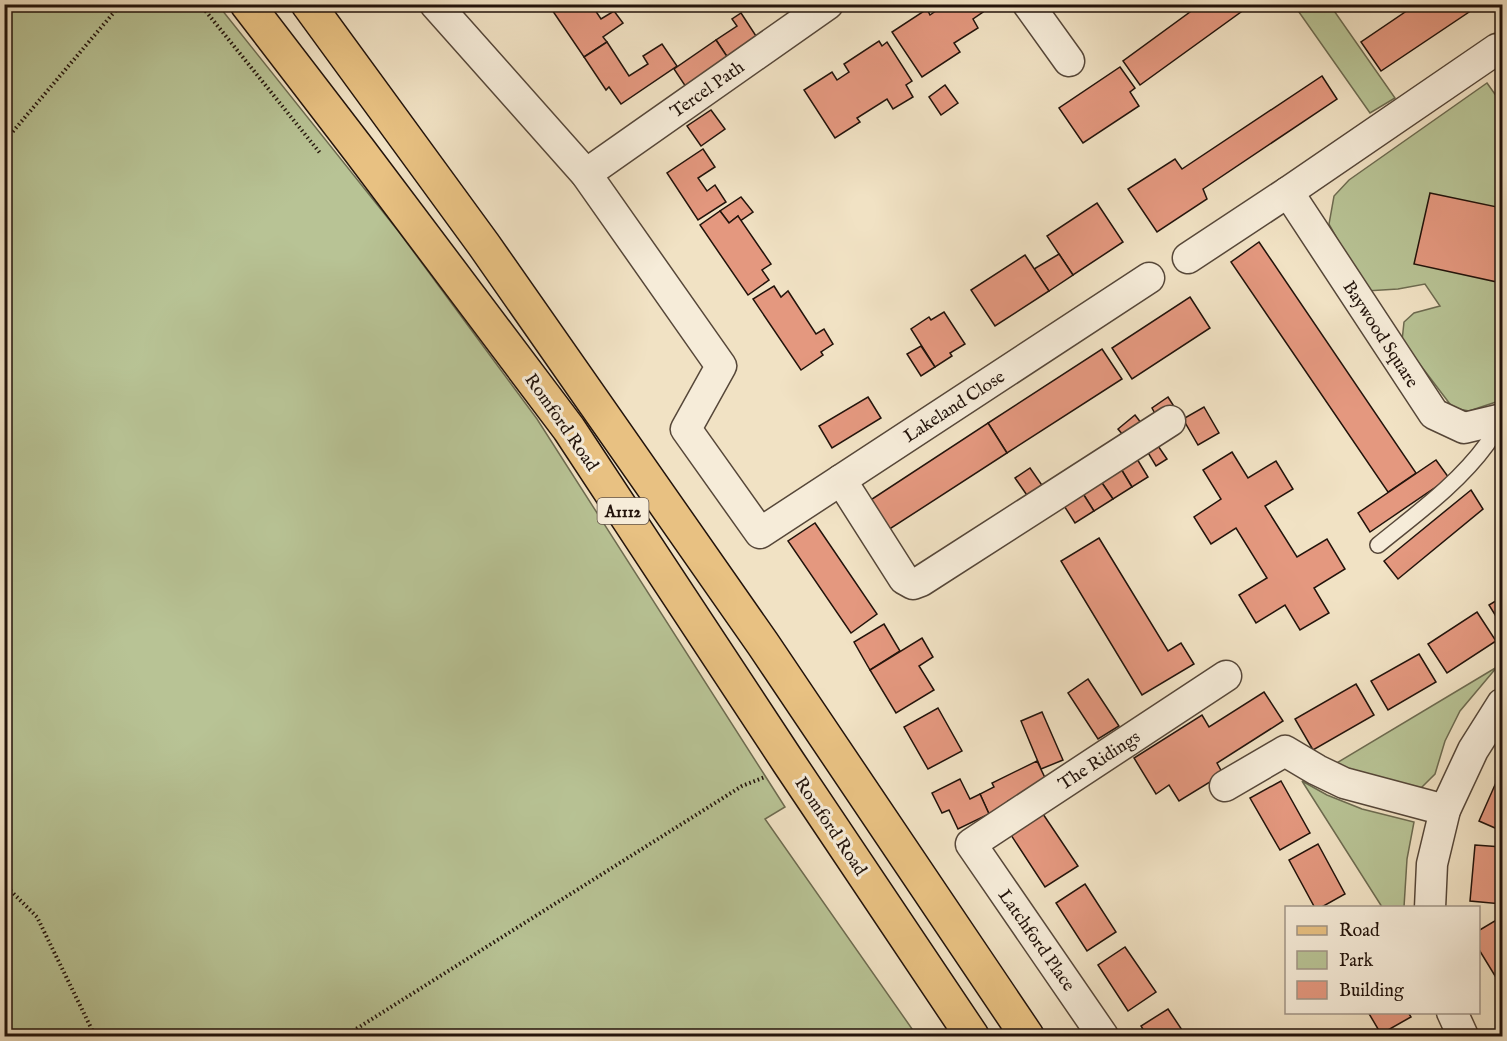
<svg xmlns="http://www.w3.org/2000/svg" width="1507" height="1041" font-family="'IM FELL English',serif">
<rect width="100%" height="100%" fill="#f1e2c4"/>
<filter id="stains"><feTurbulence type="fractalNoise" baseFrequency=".00333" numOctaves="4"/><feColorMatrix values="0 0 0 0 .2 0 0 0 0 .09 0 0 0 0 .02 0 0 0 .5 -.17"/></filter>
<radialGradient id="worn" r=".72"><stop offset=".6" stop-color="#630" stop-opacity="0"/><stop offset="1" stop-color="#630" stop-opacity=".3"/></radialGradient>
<g fill="#b8c395" stroke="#6d6b50" stroke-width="1.5">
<polygon points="5,4 218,5 399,232 537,419 785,807 765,819 917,1036 5,1036"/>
<polygon points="1294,5 1330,5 1395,98 1370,113"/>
<polygon points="1487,83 1502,104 1502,397 1496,402 1469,411 1453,408 1402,341 1404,322 1414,313 1440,306 1425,284 1398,289 1366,291 1329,224 1334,196 1349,180"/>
<polygon points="1497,667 1460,711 1445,741 1435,774 1421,788 1374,779 1335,764"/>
<polygon points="1302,781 1327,795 1362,809 1414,822 1407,859 1404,907 1382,907"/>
</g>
<g fill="#e4987f" stroke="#22130b" stroke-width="1.5">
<polygon points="548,4 591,4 601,19 614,11 623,23 603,37 607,42 584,57"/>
<polygon points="946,4 976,4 983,12 973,19 978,28 954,43 960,52 922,77 892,32 927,9 930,15"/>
<polygon points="1201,4 1252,4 1140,85 1123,61"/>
<polygon points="1417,4 1481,4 1381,71 1361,42"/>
<polygon points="741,13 758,39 728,58 716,40 737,26 732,19"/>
<polygon points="716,40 728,58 686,87 674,69"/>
<polygon points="879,41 882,46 887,42 912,81 906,85 913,97 893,109 887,99 857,118 860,122 835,138 804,90 832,72 837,80 849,72 844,64"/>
<polygon points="607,42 629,76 648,64 643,56 662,44 677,66 621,104 609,87 606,90 584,57"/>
<polygon points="1120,67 1135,88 1130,92 1139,106 1083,143 1059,108"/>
<polygon points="1322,76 1337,99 1203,189 1207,199 1157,232 1128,189 1175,159 1182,169"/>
<polygon points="945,85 958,103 941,115 929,97"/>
<polygon points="711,110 725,129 701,146 687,126"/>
<polygon points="703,149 715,167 698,178 707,191 715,185 726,202 698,220 667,173"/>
<polygon points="1430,193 1502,208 1502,258 1497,282 1414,264"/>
<polygon points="741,197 753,212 740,221 738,216 729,223 720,211"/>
<polygon points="1097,203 1123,242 1073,275 1047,236"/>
<polygon points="720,211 729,223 738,216 771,264 762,270 769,280 748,295 700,225"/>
<polygon points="1259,242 1416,473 1388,492 1231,262"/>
<polygon points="1059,254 1073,275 1049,291 1034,269"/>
<polygon points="1025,255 1049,291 995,326 971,290"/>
<polygon points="774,286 781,297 788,291 816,334 824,329 833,344 821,352 823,355 801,370 753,299"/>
<polygon points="1190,297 1210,328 1132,379 1112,348"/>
<polygon points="944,312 965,344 950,353 952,356 935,367 911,329 929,317 931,320"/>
<polygon points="921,346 935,367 921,376 907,354"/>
<polygon points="1102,349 1122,379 1007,453 988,423"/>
<polygon points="868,397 881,418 832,448 819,426"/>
<polygon points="1168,397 1175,408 1158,419 1152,408"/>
<polygon points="1204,407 1219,433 1198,445 1183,419"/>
<polygon points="1135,415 1145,428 1128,441 1118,429"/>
<polygon points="988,423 1007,453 885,532 866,503"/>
<polygon points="1154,440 1167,459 1156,466 1144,446"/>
<polygon points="1232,452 1248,478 1276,461 1293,489 1265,506 1297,557 1327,539 1345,569 1314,588 1329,613 1300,630 1285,605 1256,623 1239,595 1267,578 1236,528 1211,544 1194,517 1221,499 1203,470"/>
<polygon points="1134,454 1148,477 1132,487 1118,464"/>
<polygon points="1436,460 1449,478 1370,532 1358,513"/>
<polygon points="1118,464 1132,487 1113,499 1098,477"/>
<polygon points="1030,468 1046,491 1031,501 1015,478"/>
<polygon points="1098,477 1113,499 1094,511 1080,489"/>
<polygon points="1080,489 1094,511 1075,523 1061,501"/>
<polygon points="1471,490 1483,509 1398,579 1384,561"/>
<polygon points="815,523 877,614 851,633 788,541"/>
<polygon points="1099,538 1168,651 1181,643 1194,664 1142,695 1061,561"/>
<polygon points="1502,597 1502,626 1489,605"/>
<polygon points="1477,612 1496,641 1447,673 1428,644"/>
<polygon points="884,624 900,651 870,670 854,642"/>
<polygon points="922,638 933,657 919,666 934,690 896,713 870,670"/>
<polygon points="1419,654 1436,682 1388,710 1371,681"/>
<polygon points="1088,679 1119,726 1098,739 1068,693"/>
<polygon points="1356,684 1374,715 1313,750 1295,719"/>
<polygon points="1264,692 1283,721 1217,763 1223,774 1179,801 1169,785 1156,794 1134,758 1202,715 1209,727"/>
<polygon points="938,708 962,751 928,769 904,727"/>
<polygon points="1042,712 1063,760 1041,769 1021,721"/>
<polygon points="1037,761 1047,782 1008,801 1010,804 989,814 980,794 994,787 992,783"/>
<polygon points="1502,769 1502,831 1479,821"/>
<polygon points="960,779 970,799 980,794 989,814 958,829 949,810 942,813 932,793"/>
<polygon points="1281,781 1310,833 1280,850 1250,798"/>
<polygon points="1041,811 1078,866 1045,887 1009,832"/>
<polygon points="1318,844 1345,894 1320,908 1315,908 1289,860"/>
<polygon points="1475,845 1502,847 1502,904 1470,901"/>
<polygon points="1085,884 1116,932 1087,951 1056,903"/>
<polygon points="1498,919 1502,927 1502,983 1500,984 1478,948 1478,931"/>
<polygon points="1125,947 1156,992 1128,1011 1098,965"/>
<polygon points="1168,1009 1186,1036 1147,1036 1141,1026"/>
<polygon points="1368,1012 1408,1012 1411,1017 1381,1034"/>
</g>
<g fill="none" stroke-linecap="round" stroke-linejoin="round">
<defs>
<path id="service" d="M1378,545C1416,514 1458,484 1487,444C1492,437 1496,428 1501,420"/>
<g id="minor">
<polyline points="435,4 586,174 721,366 686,429 760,533 1149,278"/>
<polyline points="1028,4 1069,61"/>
<polyline points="586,174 828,4"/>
<polyline points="1288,192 1434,414 1464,428 1502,419"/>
<polyline points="1188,258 1288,192 1497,49"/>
<polyline points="841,480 904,579 913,584 921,581 1170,421"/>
<polyline points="1225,786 1285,751 1317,770 1344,783 1445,810"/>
<polyline points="1430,908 1432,864 1445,810 1473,750 1502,704"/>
<polyline points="1452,1012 1463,1036"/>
<polyline points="1103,1036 971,844 1226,676"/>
</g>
<g id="primary">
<polyline points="247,4 359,150 569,429 789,763 972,1036"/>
<polyline points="308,4 484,245 763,644 1027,1036"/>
</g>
</defs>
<use href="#service" stroke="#564739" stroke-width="18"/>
<use href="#minor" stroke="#564739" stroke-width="33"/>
<use href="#primary" stroke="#22130b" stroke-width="36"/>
<g stroke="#22130b" stroke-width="4" stroke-dasharray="1.5 3" stroke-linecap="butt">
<polyline points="200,4 320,153"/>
<polyline points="4,142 121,4"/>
<polyline points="4,884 37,917 95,1036"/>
<polyline points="345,1036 742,786 765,777"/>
</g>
<use href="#service" stroke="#f6ecd9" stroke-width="15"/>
<use href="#minor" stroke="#f6ecd9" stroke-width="30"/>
<use href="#primary" stroke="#e8c182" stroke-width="33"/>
</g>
<g text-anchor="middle" stroke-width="6" stroke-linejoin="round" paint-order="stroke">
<rect fill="#f6ecd9" stroke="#625449" stroke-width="1.5" x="597.5" y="498" width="51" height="26" rx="4.5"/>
<g font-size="16" font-weight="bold" fill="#22130b">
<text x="623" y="517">A1112</text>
</g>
<g font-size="18" fill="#22130b" stroke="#f6ecd9">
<text transform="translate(707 89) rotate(-35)" y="6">Tercel Path</text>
<text transform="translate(1381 334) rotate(57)" y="6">Baywood Square</text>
<text transform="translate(954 406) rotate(-33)" y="6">Lakeland Close</text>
<text transform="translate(562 422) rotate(55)" y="6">Romford Road</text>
<text transform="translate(1099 760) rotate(-33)" y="6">The Ridings</text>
<text transform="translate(831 826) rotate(56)" y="6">Romford Road</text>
<text transform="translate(1037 940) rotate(55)" y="6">Latchford Place</text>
</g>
</g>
<rect width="1507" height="1041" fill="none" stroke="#f1e2c4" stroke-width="24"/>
<rect x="6" y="6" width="1495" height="1029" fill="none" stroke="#22130b" stroke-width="3"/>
<rect x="12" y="12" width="1483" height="1017" fill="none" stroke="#22130b" stroke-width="1.5"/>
<rect x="1285" y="906" width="195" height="108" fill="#f6ecd9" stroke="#a19587" stroke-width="1.5"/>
<rect x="1297" y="926" width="30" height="9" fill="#e8c182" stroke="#a19587" stroke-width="1.5"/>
<text x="1339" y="936" font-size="18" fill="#22130b">Road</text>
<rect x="1297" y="951" width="30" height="18" fill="#b8c395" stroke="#a19587" stroke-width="1.5"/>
<text x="1339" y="966" font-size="18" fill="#22130b">Park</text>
<rect x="1297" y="981" width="30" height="18" fill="#e4987f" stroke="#a19587" stroke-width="1.5"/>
<text x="1339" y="996" font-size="18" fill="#22130b">Building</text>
<rect width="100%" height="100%" filter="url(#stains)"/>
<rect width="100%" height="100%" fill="url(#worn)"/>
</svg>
